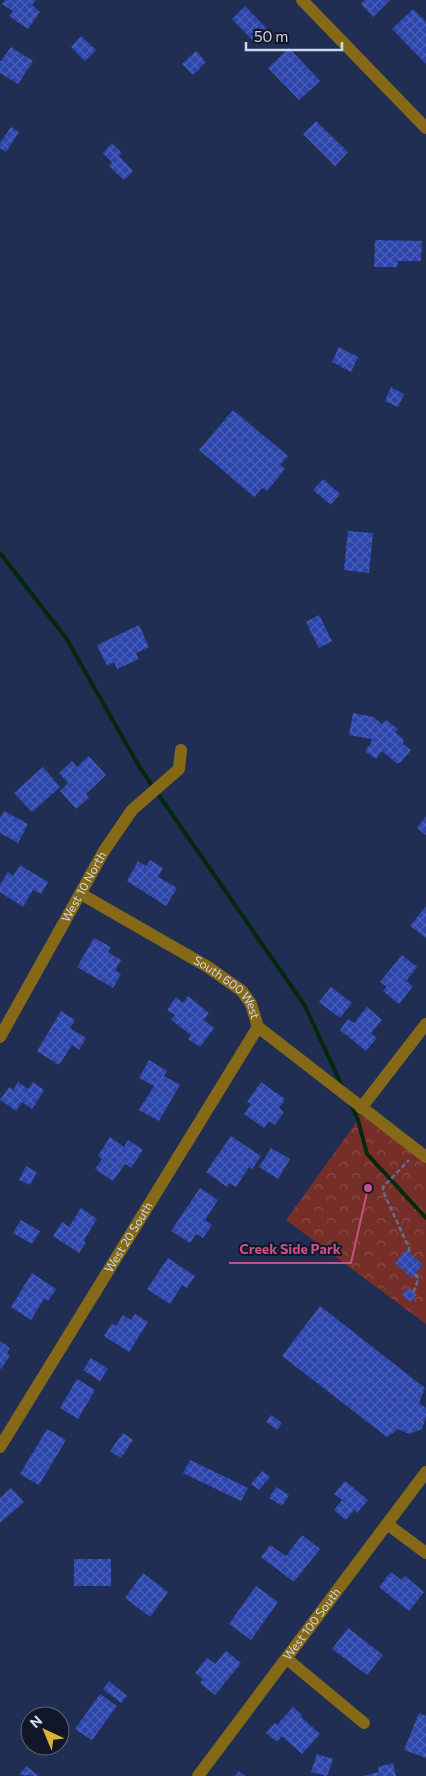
<svg xmlns="http://www.w3.org/2000/svg" width="426" height="1776" font-family="Commissioner,sans-serif">
<defs>
<pattern id="park-crowns" width="20" height="18" patternUnits="userSpaceOnUse" patternTransform="scale(1.25)"><rect width="20" height="18" fill="#762f28"/><path d="M2 6a3 3 0 1 1 6 0M12 15a3 3 0 1 1 6 0" fill="none" stroke="#884c48"/></pattern>
<pattern id="building-cross-hatch" width="8" height="8" patternUnits="userSpaceOnUse" patternTransform="scale(1.25)"><rect width="8" height="8" fill="#2d46ac"/><path d="M0 0l8 8M0 8l8-8" fill="none" stroke="#4a60b8"/></pattern>
</defs>
<rect width="100%" height="100%" fill="#212e53"/>
<polygon fill="url(#park-crowns)" points="361,1108 426,1157 426,1324 286,1220 358,1120"/>
<g fill="none" stroke-linecap="round" stroke-linejoin="round">
<g stroke="#03280c" stroke-width="4">
<polyline points="0,553 66,638 140,768 305,1006 342,1086"/>
<polyline points="351,1104 358,1120 367,1154 426,1218"/>
</g>
</g>
<g fill="url(#building-cross-hatch)">
<polygon points="5,0 36,0 32,5 40,12 28,29 9,16 13,11 2,4"/>
<polygon points="365,0 390,0 373,17 361,4"/>
<polygon points="245,6 270,32 257,45 232,19"/>
<polygon points="413,9 426,22 426,64 392,29"/>
<polygon points="81,36 96,50 85,61 71,47"/>
<polygon points="11,47 33,61 18,84 0,73 0,61 1,61"/>
<polygon points="289,48 320,81 299,100 268,68"/>
<polygon points="196,51 206,62 193,75 182,64"/>
<polygon points="316,121 348,152 335,166 303,134"/>
<polygon points="11,127 19,132 6,152 0,148 0,143"/>
<polygon points="112,143 122,153 119,156 133,171 124,180 109,166 112,162 103,153"/>
<polygon points="375,240 422,241 421,261 398,261 397,267 374,267"/>
<polygon points="339,347 358,357 351,372 332,362"/>
<polygon points="391,387 404,394 398,407 385,401"/>
<polygon points="233,410 288,456 280,465 285,469 267,491 262,488 254,497 199,450"/>
<polygon points="323,479 340,494 331,505 313,490"/>
<polygon points="348,531 373,533 369,573 344,570"/>
<polygon points="319,615 332,641 319,648 306,622"/>
<polygon points="139,625 149,647 136,653 139,659 117,669 114,662 107,666 97,645"/>
<polygon points="353,713 373,717 382,724 386,720 398,729 395,732 404,740 403,744 411,750 400,763 396,763 382,751 376,759 365,751 371,743 372,739 349,735"/>
<polygon points="89,756 106,775 86,794 89,798 76,809 60,791 68,783 59,773 72,761 77,767"/>
<polygon points="43,767 60,787 32,812 14,793"/>
<polygon points="4,811 28,824 18,843 0,833 0,818"/>
<polygon points="426,816 426,835 417,828"/>
<polygon points="150,860 163,868 158,877 177,888 166,906 127,881 138,861 146,866"/>
<polygon points="20,865 48,882 41,894 33,890 23,907 0,892 0,885 8,872 13,876"/>
<polygon points="426,906 426,938 410,926"/>
<polygon points="94,938 111,947 108,952 121,960 115,970 121,974 113,988 77,967"/>
<polygon points="402,955 417,967 406,981 413,986 399,1004 383,991 387,987 380,982"/>
<polygon points="331,987 352,1003 340,1018 319,1002"/>
<polygon points="188,996 209,1013 204,1020 214,1028 200,1047 188,1039 191,1035 171,1020 175,1015 167,1010 176,997 183,1003"/>
<polygon points="367,1007 382,1020 371,1033 377,1038 366,1051 340,1030 348,1019 354,1023"/>
<polygon points="61,1011 75,1020 70,1028 86,1038 79,1050 72,1045 59,1065 37,1051"/>
<polygon points="149,1060 167,1071 164,1076 180,1085 159,1121 139,1110 154,1086 139,1078"/>
<polygon points="18,1082 28,1089 33,1082 44,1090 32,1109 22,1102 16,1111 0,1100 9,1087 13,1090"/>
<polygon points="261,1082 285,1099 279,1108 284,1112 275,1125 269,1121 264,1128 244,1114 251,1104 247,1102"/>
<polygon points="231,1136 261,1156 252,1169 249,1167 236,1187 229,1183 227,1187 206,1172"/>
<polygon points="110,1137 124,1147 128,1140 143,1150 131,1168 125,1164 113,1181 95,1169 102,1159 98,1156"/>
<polygon points="271,1148 290,1159 278,1179 259,1167"/>
<polygon points="26,1166 37,1172 30,1185 19,1180"/>
<polygon points="200,1188 218,1200 205,1220 212,1225 203,1238 196,1234 190,1243 171,1231"/>
<polygon points="81,1208 97,1219 84,1240 86,1242 79,1253 53,1236 62,1222 69,1227"/>
<polygon points="21,1220 40,1231 32,1244 13,1233"/>
<polygon points="406,1250 423,1264 412,1278 395,1263"/>
<polygon points="168,1258 195,1276 187,1288 182,1285 170,1304 147,1289"/>
<polygon points="32,1273 56,1289 48,1301 44,1299 31,1320 11,1307"/>
<polygon points="407,1288 417,1295 411,1302 402,1295"/>
<polygon points="320,1306 425,1388 419,1403 426,1408 426,1416 422,1429 409,1434 398,1429 387,1437 282,1356"/>
<polygon points="135,1314 148,1322 129,1352 104,1336 112,1323 116,1326 123,1315 131,1320"/>
<polygon points="0,1341 10,1348 7,1353 10,1356 1,1369 0,1368"/>
<polygon points="91,1358 108,1369 100,1381 83,1370"/>
<polygon points="77,1379 95,1390 78,1419 60,1408"/>
<polygon points="271,1415 282,1423 277,1430 266,1422"/>
<polygon points="47,1429 66,1440 39,1485 20,1474"/>
<polygon points="123,1433 133,1440 121,1458 110,1451"/>
<polygon points="190,1460 248,1488 241,1501 183,1473"/>
<polygon points="262,1471 270,1477 259,1490 251,1484"/>
<polygon points="345,1481 368,1500 357,1513 354,1510 346,1520 334,1510 342,1500 334,1494"/>
<polygon points="276,1487 289,1495 282,1506 269,1498"/>
<polygon points="11,1488 24,1502 0,1523 0,1498"/>
<polygon points="302,1535 320,1549 294,1582 261,1557 270,1545 286,1556"/>
<rect x="74" y="1559" width="37" height="27"/>
<polygon points="391,1572 401,1580 405,1576 424,1592 409,1611 379,1587"/>
<polygon points="143,1573 168,1592 150,1617 125,1598"/>
<polygon points="256,1586 278,1602 251,1640 229,1624"/>
<polygon points="348,1628 383,1655 367,1675 332,1649"/>
<polygon points="226,1651 241,1663 215,1695 200,1683 203,1679 195,1673 207,1658 215,1664"/>
<polygon points="109,1681 127,1696 121,1703 103,1689"/>
<polygon points="100,1694 117,1706 92,1740 75,1729"/>
<polygon points="293,1707 302,1715 301,1717 320,1734 302,1754 282,1736 277,1742 266,1733 275,1723 277,1725"/>
<polygon points="419,1713 426,1716 426,1758 404,1750"/>
<polygon points="317,1754 333,1759 327,1776 311,1772"/>
<polygon points="393,1763 396,1776 363,1776 379,1772 378,1767"/>
<polygon points="26,1766 39,1776 19,1775"/>
<polygon points="239,1771 245,1776 235,1776"/>
</g>
<g fill="none" stroke-linecap="round" stroke-linejoin="round">
<g stroke="#616d8d" stroke-width="2.5" stroke-dasharray="5 2.5" stroke-linecap="butt">
<polyline points="409,1252 409,1248 383,1191 383,1187 387,1183 409,1160"/>
<polyline points="413,1292 416,1287 418,1278 415,1274"/>
</g>
<g stroke="#866916" stroke-width="12">
<polyline points="302,0 426,128"/>
<path id="s1" d="M81,894L208,967L242,991L251,1004L258,1027L426,1157"/>
<path id="s2" d="M0,1037L104,851L132,810L179,769L181,750"/>
<polyline points="361,1108 426,1024"/>
<path id="s3" d="M0,1447L258,1027"/>
<polyline points="387,1524 426,1553"/>
<polyline points="287,1659 364,1723"/>
<path id="s4" d="M198,1776L426,1472"/>
</g>
</g>
<g text-anchor="middle" stroke-width="4" stroke-linejoin="round" paint-order="stroke">
<g font-size="12" fill="#ced7ef" stroke="#111728">
<text dy="4" stroke="none"><textPath href="#s2" startOffset="172">West 10 North</textPath></text>
<text dy="4" stroke="none"><textPath href="#s1" startOffset="175">South 600 West</textPath></text>
<text dy="4" stroke="none"><textPath href="#s3" startOffset="246">West 20 South</textPath></text>
<text dy="4" stroke="none"><textPath href="#s4" startOffset="190">West 100 South</textPath></text>
</g>
</g>
<path fill="none" stroke="#c65187" stroke-width="2" d="M368 1188L351 1263H229"/>
<circle fill="#c65187" stroke="#111728" stroke-width="2" cx="368" cy="1188" r="5"/>
<g font-size="14" text-anchor="middle" font-weight="bold" fill="#c65187" stroke="#111728" stroke-width="4" stroke-linejoin="round" paint-order="stroke">
<text x="290" y="1254">Creek Side Park</text>
</g>
<g transform="translate(45 1731) rotate(316)"><circle r="24" fill="#111728" stroke="#5d6478"/>
<path d="M0-4L9 19L0 12L-9 19Z" fill="#deb133"/>
<text y="-8" font-size="14" font-weight="bold" text-anchor="middle" fill="#ced7ef">N</text>
</g>
<path d="M246 42v8h96v-8" fill="none" stroke="#ced7ef" stroke-width="2.5"/>
<text x="254" y="42" font-size="15" fill="#ced7ef" stroke="#111728" stroke-width="4" paint-order="stroke">50 m</text>
</svg>
